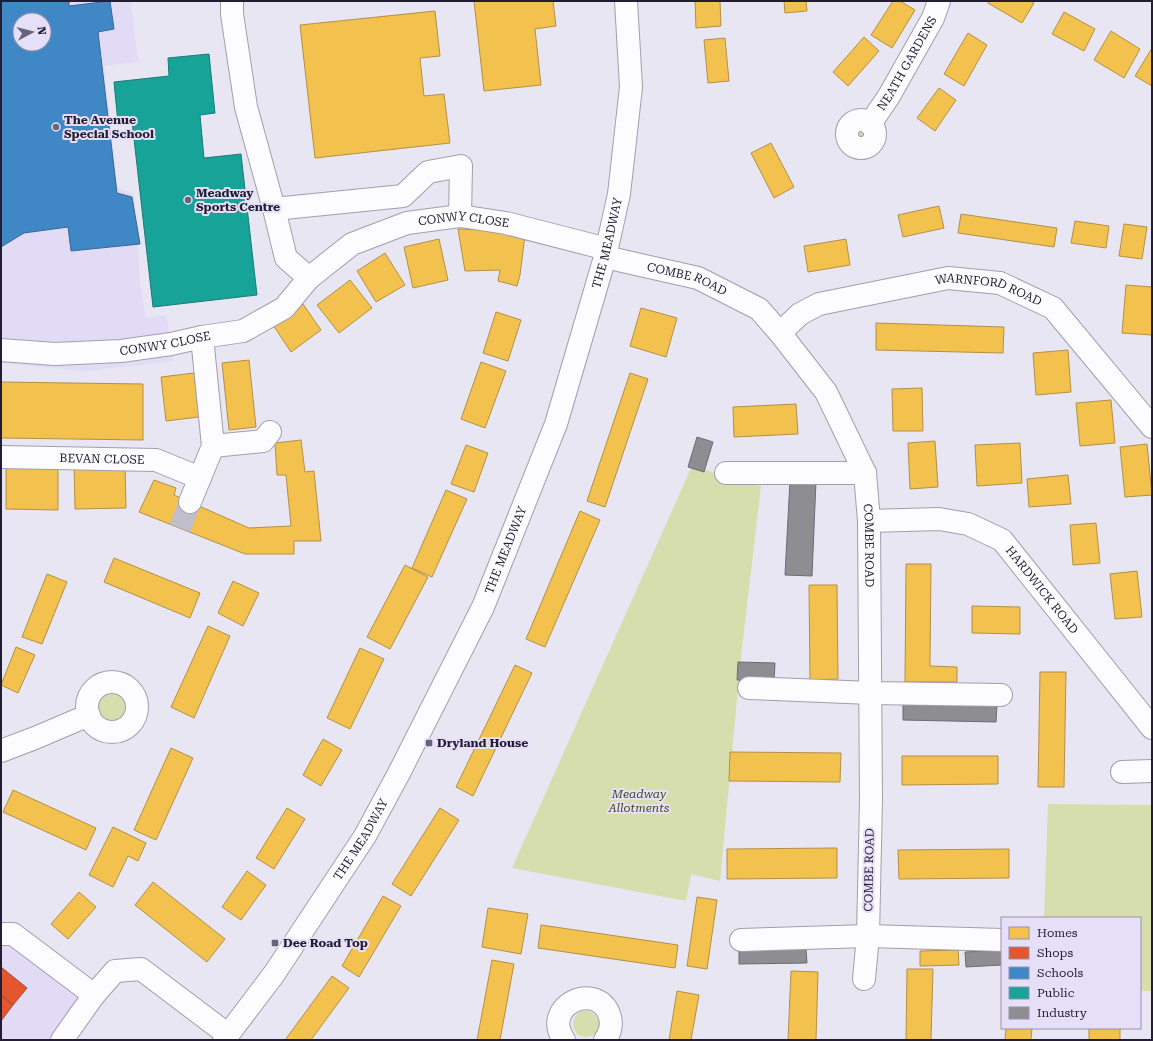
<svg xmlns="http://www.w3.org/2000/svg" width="1153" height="1041" font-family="'Roboto Serif',serif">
<rect width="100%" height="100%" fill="#e8e6f2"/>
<g fill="#e1dbf6" fill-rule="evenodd">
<path d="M1,1H131L138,62L104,66L117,187L134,195L140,283L146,318L166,315L174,361L86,371L1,363ZM20,20H44V44H20Z"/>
<polygon points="1,936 88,988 50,1040 1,1040"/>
</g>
<g fill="#d7deae">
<circle cx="860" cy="135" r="13"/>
<polygon points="692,466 761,486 741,657 720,881 691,874 686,901 512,868"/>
<circle cx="112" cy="708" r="14"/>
<polygon points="1048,804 1152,805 1152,991 1140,991 1140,918 1044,918"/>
<circle cx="586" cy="1024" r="13"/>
</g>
<g fill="#f2c14e" stroke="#b49046">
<polygon points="474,1 553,1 556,26 535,29 541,85 484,91"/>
<polygon points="695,1 720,1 721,26 696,28"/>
<polygon points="784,1 806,1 807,11 785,13"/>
<polygon points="893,1 900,1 915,10 892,48 871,35"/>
<polygon points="989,1 1030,1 1034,3 1022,23 988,3"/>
<polygon points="435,11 440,56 420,58 424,96 444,94 450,143 315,158 300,25"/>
<polygon points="1064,12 1095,29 1084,51 1052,34"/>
<polygon points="1111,31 1140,49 1124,78 1094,60"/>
<polygon points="968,33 987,45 964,86 944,74"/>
<polygon points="864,37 879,51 848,86 833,72"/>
<polygon points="725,38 729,81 708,83 704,40"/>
<polygon points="1152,48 1152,86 1135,76"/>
<polygon points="939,88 956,100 935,131 917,118"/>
<polygon points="771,143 794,187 774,198 751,153"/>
<polygon points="939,206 944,228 903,237 898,215"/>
<polygon points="961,214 1057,228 1054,247 958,233"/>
<polygon points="1075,221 1109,226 1106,248 1071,243"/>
<polygon points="1124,224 1147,227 1142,259 1119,256"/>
<polygon points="458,229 492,230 525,235 520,275 517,286 498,281 500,270 465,271"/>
<polygon points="439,239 448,280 413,288 404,247"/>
<polygon points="846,239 850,265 808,272 804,246"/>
<polygon points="385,253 405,285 376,302 357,271"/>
<polygon points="350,280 372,308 339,333 317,305"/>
<polygon points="1126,285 1152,287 1152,335 1122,333"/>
<polygon points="303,304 321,330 291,352 273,325"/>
<polygon points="641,308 677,318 666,357 630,346"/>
<polygon points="496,312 521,320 508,361 483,353"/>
<polygon points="876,323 1004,327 1003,353 876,350"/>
<polygon points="1068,350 1071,392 1036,395 1033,353"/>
<polygon points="249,360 256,427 229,430 222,363"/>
<polygon points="481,362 506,371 485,428 461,419"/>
<polygon points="194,373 199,417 166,421 161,377"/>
<polygon points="630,373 648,379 605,507 587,501"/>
<polygon points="1,382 143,384 143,440 1,438"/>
<polygon points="922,388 923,431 893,431 892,389"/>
<polygon points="1111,400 1115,443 1080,446 1076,403"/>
<polygon points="796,404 798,434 734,437 733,407"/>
<polygon points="301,440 305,472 314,471 321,541 294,541 294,554 245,554 139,512 154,480 176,488 174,495 249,528 291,526 286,475 277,475 275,443"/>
<polygon points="935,441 938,487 910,489 908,443"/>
<polygon points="1020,443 1022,483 977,486 975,445"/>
<polygon points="1147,444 1152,495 1125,497 1120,447"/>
<polygon points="466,445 488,453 474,492 451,484"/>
<polygon points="125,463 126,508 75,509 74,464"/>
<polygon points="6,465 58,466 58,510 6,509"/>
<polygon points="1068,475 1071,504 1029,507 1027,479"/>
<polygon points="446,490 467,499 432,577 412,568"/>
<polygon points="580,511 600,520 545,647 526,639"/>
<polygon points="1096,523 1100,563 1073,565 1070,525"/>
<polygon points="114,558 200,593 190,618 104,582"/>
<polygon points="906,564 931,564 930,666 957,667 957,682 905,682"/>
<polygon points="405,565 428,577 390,649 367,637"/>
<polygon points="1137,571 1142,617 1115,619 1110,574"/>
<polygon points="47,574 67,582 42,644 22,637"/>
<polygon points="233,581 259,593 243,626 218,613"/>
<polygon points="809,585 837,585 838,679 810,680"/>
<polygon points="972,606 1020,607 1020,634 972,633"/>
<polygon points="208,626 230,636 194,718 171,707"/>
<polygon points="16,647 35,655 18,693 1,685"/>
<polygon points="360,648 384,659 350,729 327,718"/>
<polygon points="515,665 532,673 473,796 456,787"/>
<polygon points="1040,672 1066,672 1064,787 1038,787"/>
<polygon points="323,739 342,750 321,786 303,775"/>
<polygon points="171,748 193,758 156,840 134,830"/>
<polygon points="730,752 841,753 840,782 729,781"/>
<polygon points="902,756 998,756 998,784 902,785"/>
<polygon points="13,790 96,828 86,850 3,812"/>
<polygon points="287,808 305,819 274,869 256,858"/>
<polygon points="440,808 459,820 411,896 392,884"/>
<polygon points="113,827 146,843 138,861 128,856 113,887 89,875"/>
<polygon points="837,848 837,878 727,879 727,849"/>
<polygon points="1009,849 1009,878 899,879 898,850"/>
<polygon points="247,871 266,885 241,920 222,907"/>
<polygon points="153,882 225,939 207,962 135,905"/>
<polygon points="79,892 96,907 68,939 51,924"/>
<polygon points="383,896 401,906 359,977 342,966"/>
<polygon points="697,897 717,900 707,969 687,966"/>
<polygon points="488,908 528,914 521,954 482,947"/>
<polygon points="541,925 678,945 675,968 538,948"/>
<polygon points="958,950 959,965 920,966 920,951"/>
<polygon points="492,960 514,964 500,1040 477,1040"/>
<polygon points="907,969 933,969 931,1040 906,1040"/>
<polygon points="791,971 818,972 816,1040 788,1040"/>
<polygon points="332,976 349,988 311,1040 285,1040"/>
<polygon points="677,991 699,995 691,1040 669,1040"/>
<polygon points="1006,1028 1032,1028 1031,1040 1005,1040"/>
<rect x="1089" y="1028" width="31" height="12"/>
</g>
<g fill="#e4572e" stroke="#aa4630">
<polygon points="1,967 27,988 13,1005 1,995"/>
<polygon points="1,995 13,1005 1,1021"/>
</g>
<path fill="#3f88c5" stroke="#376899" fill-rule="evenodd" d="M1,1H69V6L110,1L114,29L98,32L117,193L132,197L140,244L71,251L68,227L24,233L1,247ZM20,20H44V44H20Z"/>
<polygon fill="#17a398" stroke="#1b7b7a" points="209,54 215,113 200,115 204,158 241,154 257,295 153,307 132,121 118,123 114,82 169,76 168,58"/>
<g fill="#8d8d92" stroke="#6d6b76">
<polygon points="697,437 713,442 704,472 688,467"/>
<polygon points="790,480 816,481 812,576 785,575"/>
<polygon points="738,662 775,663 774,682 737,680"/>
<polygon points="903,703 997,705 996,722 903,720"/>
<polygon points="806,948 807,963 739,964 739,950"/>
<polygon points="1002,950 1002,965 966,967 965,952"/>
</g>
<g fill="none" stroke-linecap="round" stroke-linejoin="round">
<polyline stroke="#c1becc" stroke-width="22" stroke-dasharray="22 11" stroke-linecap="butt" points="180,528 190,502"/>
<defs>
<g id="minor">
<polyline points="232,1 232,14 246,107 274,209 286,258 309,278"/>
<circle cx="861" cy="134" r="14"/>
<path id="s1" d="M870,124L889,96L933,18L939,1"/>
<polyline points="274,209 403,196 428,172 461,166 460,216"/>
<path id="s2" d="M605,257L698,278L759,309L780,333L826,392L865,473L869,521L871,800L868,936L864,979"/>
<path id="s3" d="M780,333L800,314L819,304L948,278L1000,283L1053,308L1152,427"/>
<path id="s4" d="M1,350L55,354L121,351L171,344L202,337L243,331L284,308L309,278L352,244L407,223L460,216L506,223L607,249"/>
<polyline points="213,446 263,441 270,432"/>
<path id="s5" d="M1,457L156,460L200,478"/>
<polyline points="726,473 865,473"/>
<polyline points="190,502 213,446 202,337"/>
<path id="s6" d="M869,521L939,519L968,524L1002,540L1152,728"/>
<circle cx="112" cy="707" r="25"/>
<polyline points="749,688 871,693 1001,695"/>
<polyline points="1,751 35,738 89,715"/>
<polyline points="1122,772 1152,771"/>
<polyline points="1,934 13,934 94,995"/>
<polyline points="741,940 868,936 1002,940"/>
<polyline points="62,1040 94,995 115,971 141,969 227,1034"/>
<path id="s7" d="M224,1040L274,974L365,836L398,775L483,607L556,424L605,257L619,194L631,87L626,1"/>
<path d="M564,1040C540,1005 599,979 610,1017C612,1025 610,1033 605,1040"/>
</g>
</defs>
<use href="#minor" stroke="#a29eae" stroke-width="24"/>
<use href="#minor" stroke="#fcfbfd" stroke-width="22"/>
</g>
<g fill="#686376" stroke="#e5e0f8" stroke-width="1.5">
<circle cx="56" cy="127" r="4"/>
<circle cx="188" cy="200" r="4"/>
<rect x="425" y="739" width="8" height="8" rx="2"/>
<rect x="271" y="939" width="8" height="8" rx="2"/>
</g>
<g text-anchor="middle" stroke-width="4" stroke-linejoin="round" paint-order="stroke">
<g font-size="12" fill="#231d33" stroke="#e5e0f8">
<text dy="4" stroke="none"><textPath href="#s1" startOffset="71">NEATH GARDENS</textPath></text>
<text dy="4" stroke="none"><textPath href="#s4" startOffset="501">CONWY CLOSE</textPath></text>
<text dy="4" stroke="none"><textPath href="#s7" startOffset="891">THE MEADWAY</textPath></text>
<text dy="4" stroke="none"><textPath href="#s2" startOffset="85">COMBE ROAD</textPath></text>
<text dy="4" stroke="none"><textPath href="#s3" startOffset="223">WARNFORD ROAD</textPath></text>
<text dy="4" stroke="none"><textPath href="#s4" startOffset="165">CONWY CLOSE</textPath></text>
<text dy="4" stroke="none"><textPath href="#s5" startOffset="101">BEVAN CLOSE</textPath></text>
<text dy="4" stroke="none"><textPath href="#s2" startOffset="433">COMBE ROAD</textPath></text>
<text dy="4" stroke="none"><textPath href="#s7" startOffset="567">THE MEADWAY</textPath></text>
<text dy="4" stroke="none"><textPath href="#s6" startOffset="201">HARDWICK ROAD</textPath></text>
<text dy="4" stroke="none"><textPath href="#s7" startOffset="243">THE MEADWAY</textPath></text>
<text transform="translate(869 870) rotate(-89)" y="4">COMBE ROAD</text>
</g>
<g font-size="12" font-weight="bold" fill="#231d33" stroke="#e5e0f8" text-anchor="start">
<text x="64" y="124">The Avenue<tspan x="64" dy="14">Special School</tspan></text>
<text x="196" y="197">Meadway<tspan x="196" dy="14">Sports Centre</tspan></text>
<text x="437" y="747">Dryland House</text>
<text x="283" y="947">Dee Road Top</text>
</g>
<g font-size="12" font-style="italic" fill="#454b1e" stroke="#e5e0f8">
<text x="639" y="798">Meadway<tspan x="639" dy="14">Allotments</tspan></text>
</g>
</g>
<rect width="1153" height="1041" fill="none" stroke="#231d33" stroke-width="4"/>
<rect x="1001" y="917" width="140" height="112" fill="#e5e0f8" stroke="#9792a9"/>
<rect x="1009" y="927" width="20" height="12" fill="#f2c14e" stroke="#9792a9"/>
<text x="1037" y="937" font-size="12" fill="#231d33">Homes</text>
<rect x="1009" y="947" width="20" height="12" fill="#e4572e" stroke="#9792a9"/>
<text x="1037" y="957" font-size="12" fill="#231d33">Shops</text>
<rect x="1009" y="967" width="20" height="12" fill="#3f88c5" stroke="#9792a9"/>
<text x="1037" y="977" font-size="12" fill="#231d33">Schools</text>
<rect x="1009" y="987" width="20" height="12" fill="#17a398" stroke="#9792a9"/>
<text x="1037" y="997" font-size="12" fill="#231d33">Public</text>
<rect x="1009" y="1007" width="20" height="12" fill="#8d8d92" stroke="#9792a9"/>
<text x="1037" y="1017" font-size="12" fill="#231d33">Industry</text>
<g transform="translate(32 32) rotate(83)"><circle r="19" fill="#e5e0f8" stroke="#9792a9"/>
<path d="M0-3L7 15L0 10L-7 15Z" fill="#686376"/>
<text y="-6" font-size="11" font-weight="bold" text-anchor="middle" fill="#231d33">N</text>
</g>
</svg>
